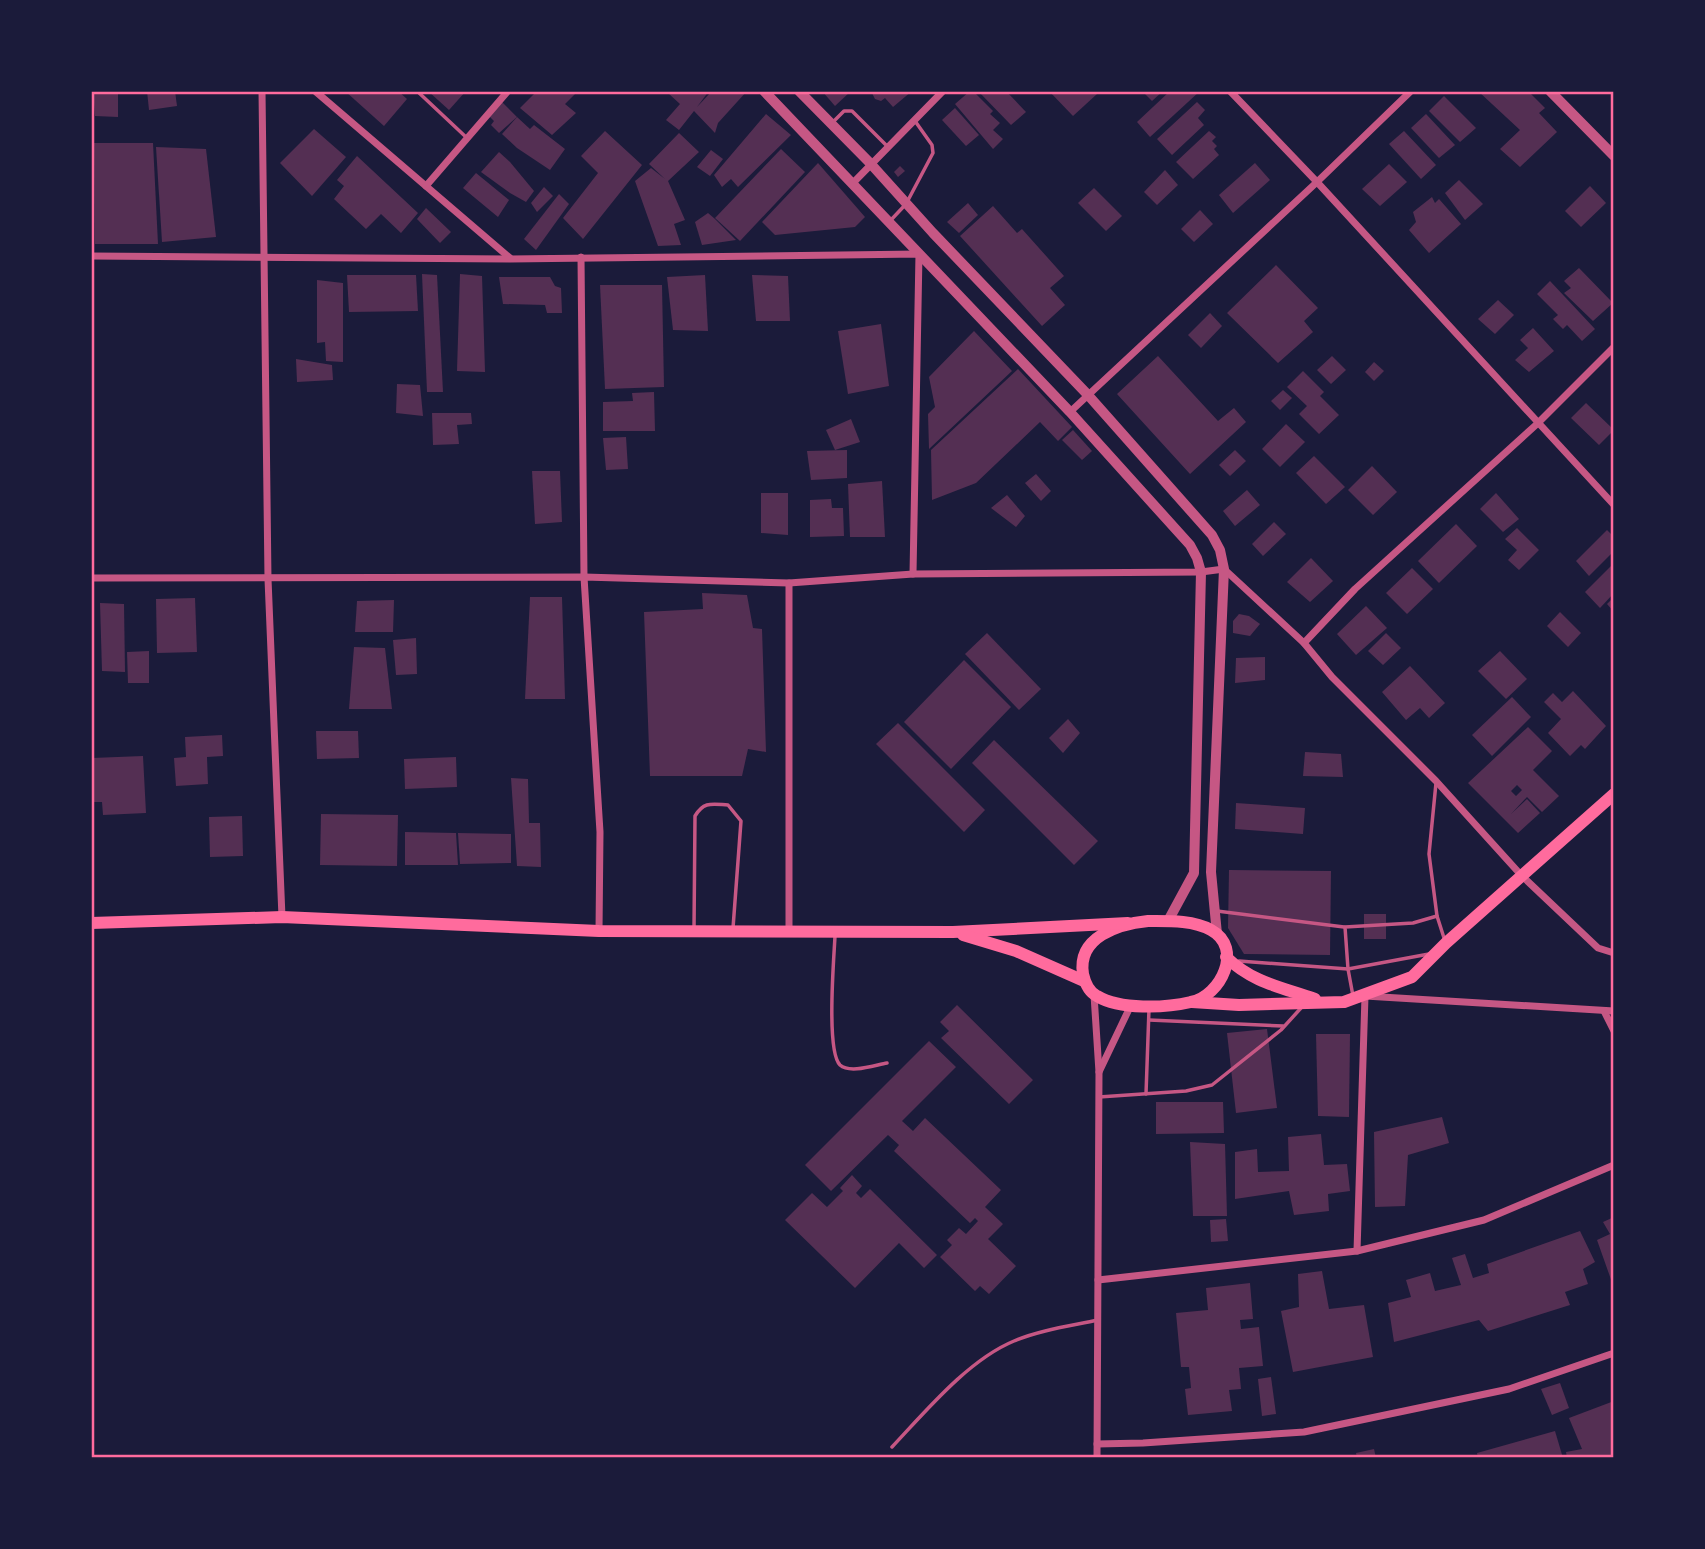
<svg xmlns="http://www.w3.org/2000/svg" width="1705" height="1549" font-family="Merriweather,serif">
<rect width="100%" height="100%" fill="#1b1b3a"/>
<g fill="#542f53" fill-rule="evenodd">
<polygon points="93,91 118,91 118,117 95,116"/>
<polygon points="147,91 175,91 177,106 149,110"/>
<polygon points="345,91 398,91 407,99 384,126"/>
<polygon points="428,91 466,91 449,110"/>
<polygon points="537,91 578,91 565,104 576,113 552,135 520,108"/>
<polygon points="669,91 709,91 697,107 712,91 747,91 718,123 715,133 694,111 679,130 666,120 680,104 668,93"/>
<polygon points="822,91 851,91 835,106"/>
<polygon points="874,91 912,91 893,107 885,98 881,101 875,99 872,93"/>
<polygon points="970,91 973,91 993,111 990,114 1000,123 993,130 1003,139 993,149 955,104"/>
<polygon points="978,91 1006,91 1026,112 1011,125"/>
<polygon points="1049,91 1094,91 1097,94 1073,116"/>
<polygon points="1142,91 1163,91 1152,101"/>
<polygon points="1170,91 1200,91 1150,137 1137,122"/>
<polygon points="1478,91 1528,91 1545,108 1539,113 1557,132 1520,167 1500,149 1520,130"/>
<polygon points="1444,96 1476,128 1460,142 1429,111"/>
<polygon points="502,102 517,117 499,133 491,125 494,121 489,116"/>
<polygon points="1197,102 1205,110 1198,118 1204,125 1172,155 1157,139"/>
<polygon points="955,108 979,135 966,146 942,120"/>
<polygon points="766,114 791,135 738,187 731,179 722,187 714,175"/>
<polygon points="1426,114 1455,145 1439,158 1411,128"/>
<polygon points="517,117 530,129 534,125 565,149 550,170 517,148 502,134"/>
<polygon points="314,129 346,157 312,196 280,163"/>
<polygon points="605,131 642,165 583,239 563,218 598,173 581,156"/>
<polygon points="1209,131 1216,137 1212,141 1217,146 1214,149 1219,155 1193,179 1176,162"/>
<polygon points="1404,131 1436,165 1421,179 1389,144"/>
<polygon points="679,133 699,152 668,181 685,220 674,224 681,245 658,246 635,181 651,168 665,179 649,164"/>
<polygon points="94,143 153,143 158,244 95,244"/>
<polygon points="156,147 206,149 216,237 162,242"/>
<polygon points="781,149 805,172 740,241 715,218"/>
<polygon points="711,150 723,159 710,176 697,167"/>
<polygon points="499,152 510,162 534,191 526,202 510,193 481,172"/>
<polygon points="357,156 418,213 401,233 381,214 366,229 334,199 344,186 337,180"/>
<polygon points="818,163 865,217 855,227 775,235 762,222"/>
<polygon points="1255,163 1270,180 1233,213 1219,195"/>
<polygon points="1389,164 1407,182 1380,206 1362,189"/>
<polygon points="900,166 905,171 898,177 894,172"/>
<polygon points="1165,170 1178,185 1157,205 1144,192"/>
<polygon points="476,173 509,200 498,217 463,188"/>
<polygon points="1459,180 1483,204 1465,220 1445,193"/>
<polygon points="1590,186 1606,203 1581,227 1565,211"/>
<polygon points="544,187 553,196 537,212 531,203"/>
<polygon points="1094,188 1122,216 1106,231 1078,203"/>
<polygon points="559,194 569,204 536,250 524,239"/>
<polygon points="1432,197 1435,203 1439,199 1461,224 1429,253 1409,230 1416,222 1413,212"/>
<polygon points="968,203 978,215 959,233 947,222"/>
<polygon points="993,206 1017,233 1022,229 1064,276 1050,288 1065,305 1042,326 960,236"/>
<polygon points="426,208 451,232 440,243 417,219"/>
<polygon points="1200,210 1213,224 1194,242 1181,229"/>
<polygon points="708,213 715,219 736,240 702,245 695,222"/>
<polygon points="1276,265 1318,308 1304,321 1313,332 1278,363 1227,313"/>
<polygon points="1579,268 1613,303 1593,321 1564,293 1571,288 1564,281"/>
<polygon points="422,274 437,275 443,392 427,392"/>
<polygon points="460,274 482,276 485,372 457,371"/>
<polygon points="347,275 416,275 418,311 349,312"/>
<polygon points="705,275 708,331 673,330 667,277"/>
<polygon points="752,275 788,276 790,321 756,321"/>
<polygon points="499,277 550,277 555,286 561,288 562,313 547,313 545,305 503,304"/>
<polygon points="317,280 343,283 343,362 326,361 325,342 317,343"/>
<polygon points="1550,281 1595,329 1582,341 1567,325 1563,329 1553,319 1558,315 1537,294"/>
<polygon points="600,285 662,285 664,387 605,389"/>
<polygon points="1498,300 1514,315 1495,334 1478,319"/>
<polygon points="1210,313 1222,326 1201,348 1188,335"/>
<polygon points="881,324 889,386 848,394 838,331"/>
<polygon points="1533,328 1554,351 1529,372 1515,360 1528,348 1520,340"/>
<polygon points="974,331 1012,371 929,449 928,414 935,407 929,377"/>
<polygon points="1158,356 1218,421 1234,408 1246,422 1190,474 1117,394"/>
<polygon points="1332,356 1346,370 1331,384 1317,370"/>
<polygon points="296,359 332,365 333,380 297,382"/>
<polygon points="1374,362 1384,371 1374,381 1365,372"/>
<polygon points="1018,369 1072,427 1058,441 1040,422 976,483 932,500 931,450"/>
<polygon points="1303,371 1324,392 1320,396 1339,415 1319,434 1299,414 1307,406 1287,387"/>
<polygon points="397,384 420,385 423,416 396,413"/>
<polygon points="1283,390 1292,398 1280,410 1271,401"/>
<polygon points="654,392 655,431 603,431 603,402 633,401 632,393"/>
<polygon points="1586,403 1614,430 1599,445 1571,418"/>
<polygon points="432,413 471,413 472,424 457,425 459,444 433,445"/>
<polygon points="851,419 860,442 835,450 826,430"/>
<polygon points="1286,424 1305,442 1280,467 1262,449"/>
<polygon points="1073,430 1092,451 1082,460 1062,440"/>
<polygon points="626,437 628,469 606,470 603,438"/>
<polygon points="847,450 847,478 811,480 807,451"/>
<polygon points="1235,450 1246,461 1230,476 1219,465"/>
<polygon points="1314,456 1345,487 1326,504 1296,473"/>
<polygon points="1372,466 1397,492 1373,515 1348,490"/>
<polygon points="532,471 560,471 562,522 535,524"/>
<polygon points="1036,474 1051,491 1041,501 1025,483"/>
<polygon points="882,481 885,537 850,537 848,484"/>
<polygon points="1247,490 1260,505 1235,526 1223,511"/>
<polygon points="761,493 788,493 788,535 761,533"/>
<polygon points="1496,493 1519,519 1503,532 1480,509"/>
<polygon points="1007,495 1025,516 1016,527 991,508"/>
<polygon points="831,499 832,508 843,508 844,536 810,537 810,500"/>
<polygon points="1274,522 1286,534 1263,556 1252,544"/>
<polygon points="1456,524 1477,546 1439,583 1418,561"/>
<polygon points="1517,528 1539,550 1519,570 1508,560 1517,550 1505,539"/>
<polygon points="1607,530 1614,537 1614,551 1589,576 1576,561"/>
<polygon points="1311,558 1333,581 1310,602 1287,582"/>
<polygon points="1614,563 1614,593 1600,608 1585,592"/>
<polygon points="1412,568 1433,589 1407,614 1386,593"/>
<polygon points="702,593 747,595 753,628 762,629 766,752 748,749 742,776 650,776 644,612 703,609"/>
<polygon points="530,597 562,597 565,699 525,699"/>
<polygon points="1614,597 1614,612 1607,604"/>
<polygon points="195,598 197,652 157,653 156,599"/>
<polygon points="394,600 393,632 355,632 357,601"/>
<polygon points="100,603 124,604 125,672 102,671"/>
<polygon points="1366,606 1387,628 1356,655 1337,634"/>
<polygon points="1560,612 1581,633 1568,647 1547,626"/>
<polygon points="1239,614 1249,616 1260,624 1250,636 1233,633 1233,621"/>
<polygon points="987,633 1041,689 1019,710 965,654"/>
<polygon points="1386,633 1401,648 1383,665 1368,651"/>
<polygon points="416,638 417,674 396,675 393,640"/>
<polygon points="354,647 385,648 392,709 349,709"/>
<polygon points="149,651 149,683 128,683 127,652"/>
<polygon points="1500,651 1527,679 1506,699 1478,671"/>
<polygon points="1265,657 1265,680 1235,683 1236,658"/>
<polygon points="964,660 1011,707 951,769 904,722"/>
<polygon points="1410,666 1445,703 1429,718 1420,708 1406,720 1382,692"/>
<polygon points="1573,691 1606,726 1585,749 1581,745 1570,756 1548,733 1561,719 1544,702 1553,693 1562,702"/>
<polygon points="1512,697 1531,717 1492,756 1472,735"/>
<polygon points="1068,719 1080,733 1063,753 1049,738"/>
<polygon points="898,723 985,810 964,832 876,744"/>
<path d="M1528,727L1552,751L1533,770L1559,796L1542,812L1527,797L1511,814L1527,799L1540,813L1518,833L1468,783ZM1517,785L1522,790L1516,796L1511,791Z"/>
<polygon points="316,731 358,731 359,758 317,759"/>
<polygon points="222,735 223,756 207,757 208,784 176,786 174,758 186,757 185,737"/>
<polygon points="994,740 1098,841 1074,865 972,763"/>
<polygon points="1305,752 1341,754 1343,777 1303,776"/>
<polygon points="143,756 146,813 103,815 102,802 94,802 92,758"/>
<polygon points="456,757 457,787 405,789 404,759"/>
<polygon points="511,778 528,779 529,823 540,823 541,867 517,866"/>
<polygon points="1236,803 1305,808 1303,834 1235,829"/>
<polygon points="321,814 398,815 397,866 320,865"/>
<polygon points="242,816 243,856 210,857 209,817"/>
<polygon points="405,832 456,833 458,865 405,865"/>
<polygon points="458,833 511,834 511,863 460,864"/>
<polygon points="1229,870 1331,871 1330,955 1244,954 1228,928"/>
<rect x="1364" y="914" width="22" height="25"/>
<polygon points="957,1005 1033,1080 1009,1104 941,1038 949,1031 940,1022"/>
<polygon points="1267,1029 1277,1108 1236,1113 1227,1033"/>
<polygon points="1316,1034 1350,1034 1349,1117 1318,1116"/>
<polygon points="929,1041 956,1067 902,1121 913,1131 925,1118 1001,1190 985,1207 1003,1224 988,1239 1016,1266 989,1294 980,1286 975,1291 940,1257 952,1245 947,1240 959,1228 966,1234 978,1221 975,1218 970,1223 894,1151 899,1145 888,1135 831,1191 805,1165"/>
<polygon points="1156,1102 1223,1102 1224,1133 1156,1134"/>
<polygon points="1442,1117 1449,1143 1408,1155 1405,1206 1375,1207 1374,1132"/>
<polygon points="1321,1134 1324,1165 1347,1164 1350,1191 1328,1194 1329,1211 1294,1215 1289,1191 1235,1199 1235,1152 1257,1149 1258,1172 1289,1171 1288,1137"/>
<polygon points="1190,1142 1225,1144 1227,1216 1193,1216"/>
<polygon points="852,1175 862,1186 856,1193 861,1198 870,1189 937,1255 924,1268 899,1243 855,1288 785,1220 812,1193 827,1207 843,1191 840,1188"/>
<polygon points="1614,1217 1614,1288 1597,1240 1610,1234 1603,1222"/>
<polygon points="1226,1219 1228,1241 1211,1242 1210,1220"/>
<polygon points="1580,1231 1595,1262 1583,1269 1588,1284 1565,1292 1570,1305 1488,1331 1479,1320 1394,1342 1388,1303 1411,1297 1406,1280 1430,1273 1435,1291 1461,1285 1452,1258 1465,1254 1473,1278 1489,1273 1487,1264"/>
<polygon points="1322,1271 1329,1309 1364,1305 1373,1357 1293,1372 1281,1311 1299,1307 1298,1274"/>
<polygon points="1250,1283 1253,1319 1240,1320 1241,1329 1259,1327 1263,1366 1239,1368 1241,1389 1229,1390 1232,1411 1188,1415 1185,1389 1191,1388 1189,1367 1181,1367 1176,1313 1208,1310 1206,1288"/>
<polygon points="1271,1377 1276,1414 1262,1416 1258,1379"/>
<polygon points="1560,1383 1569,1408 1552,1415 1541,1389"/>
<polygon points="1614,1401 1614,1458 1567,1458 1566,1452 1582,1449 1569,1418"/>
<polygon points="1555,1431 1563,1458 1478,1458 1477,1453"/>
<polygon points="1374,1449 1376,1458 1357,1458 1356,1453"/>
</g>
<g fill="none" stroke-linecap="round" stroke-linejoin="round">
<g stroke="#c65784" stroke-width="3.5">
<polyline points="417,91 467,138"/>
<polyline points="833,122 844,111 852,111 887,146"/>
<polyline points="890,221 906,204 933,153 932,145 915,121"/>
<polyline points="1436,783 1429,854 1437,916 1445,941"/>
<polyline points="1217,911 1344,927"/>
<path d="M694,929L695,816C704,801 712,804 728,805L741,821L733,928"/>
<path d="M835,936C834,958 826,1051 840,1065C850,1074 875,1065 887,1063"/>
<polyline points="1239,961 1348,969 1429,954"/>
<polyline points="1353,996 1348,969 1345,927 1413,923 1437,916"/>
<polyline points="1149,1020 1283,1026"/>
<polyline points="1146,1094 1149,1009"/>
<polyline points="1099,1097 1186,1091 1212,1085 1281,1030 1301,1008"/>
<path d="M892,1447C925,1412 968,1360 1014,1341C1040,1330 1070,1326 1098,1320"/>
</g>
<g stroke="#c65784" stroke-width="7">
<polyline points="262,91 268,579 282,917"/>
<polyline points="315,91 510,258"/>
<polyline points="1230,91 1317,182 1614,505"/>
<polyline points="852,184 943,91"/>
<polyline points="426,186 508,91"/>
<polyline points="91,256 510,259 919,254 913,574"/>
<polyline points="581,257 584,577 600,832 599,931"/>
<polyline points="1070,412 1317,182 1411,91"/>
<polyline points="91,578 584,577 789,583 913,574 1201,572 1224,569 1304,643 1332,677 1436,781 1521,875 1598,948 1614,953"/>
<polyline points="789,583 789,930"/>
<polyline points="1304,643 1355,589 1537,424 1614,347"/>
<polyline points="1094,995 1099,1072 1097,1458"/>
<polyline points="1604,1011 1614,1031"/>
<polyline points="1099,1072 1131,1005"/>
<polyline points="1357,1251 1365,996 1614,1011"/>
<polyline points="1098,1280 1357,1251 1484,1220 1614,1165"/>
<polyline points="1097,1444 1143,1443 1304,1432 1509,1389 1614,1353"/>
</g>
<g stroke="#c65784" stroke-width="10">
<polyline points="764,91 1070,412 1190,545 1197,558 1201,572 1194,873 1168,921"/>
<polyline points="799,91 870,163 933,233 1088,395 1212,535 1220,550 1224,569 1211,872 1217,934"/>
<polyline points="1550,91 1614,156"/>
</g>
<g stroke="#ff6b9d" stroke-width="12">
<path d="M1148,921C1168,921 1193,920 1211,930C1244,948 1221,996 1191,1002C1165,1008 1120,1010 1097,996C1089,992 1085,983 1083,974C1077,937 1118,924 1148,921Z"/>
<polyline points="91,923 282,917 599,931 953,932 1128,923"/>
<polyline points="963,935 1016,951 1084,981"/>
<path d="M1226,957C1253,983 1281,987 1315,999"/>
<polyline points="1192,1002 1239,1005 1344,1002 1412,977 1446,943 1614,794"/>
</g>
</g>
<rect width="1705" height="1549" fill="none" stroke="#1b1b3a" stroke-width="186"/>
<rect x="93" y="93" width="1519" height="1363" fill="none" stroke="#ff6b9d" stroke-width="2.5"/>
</svg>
